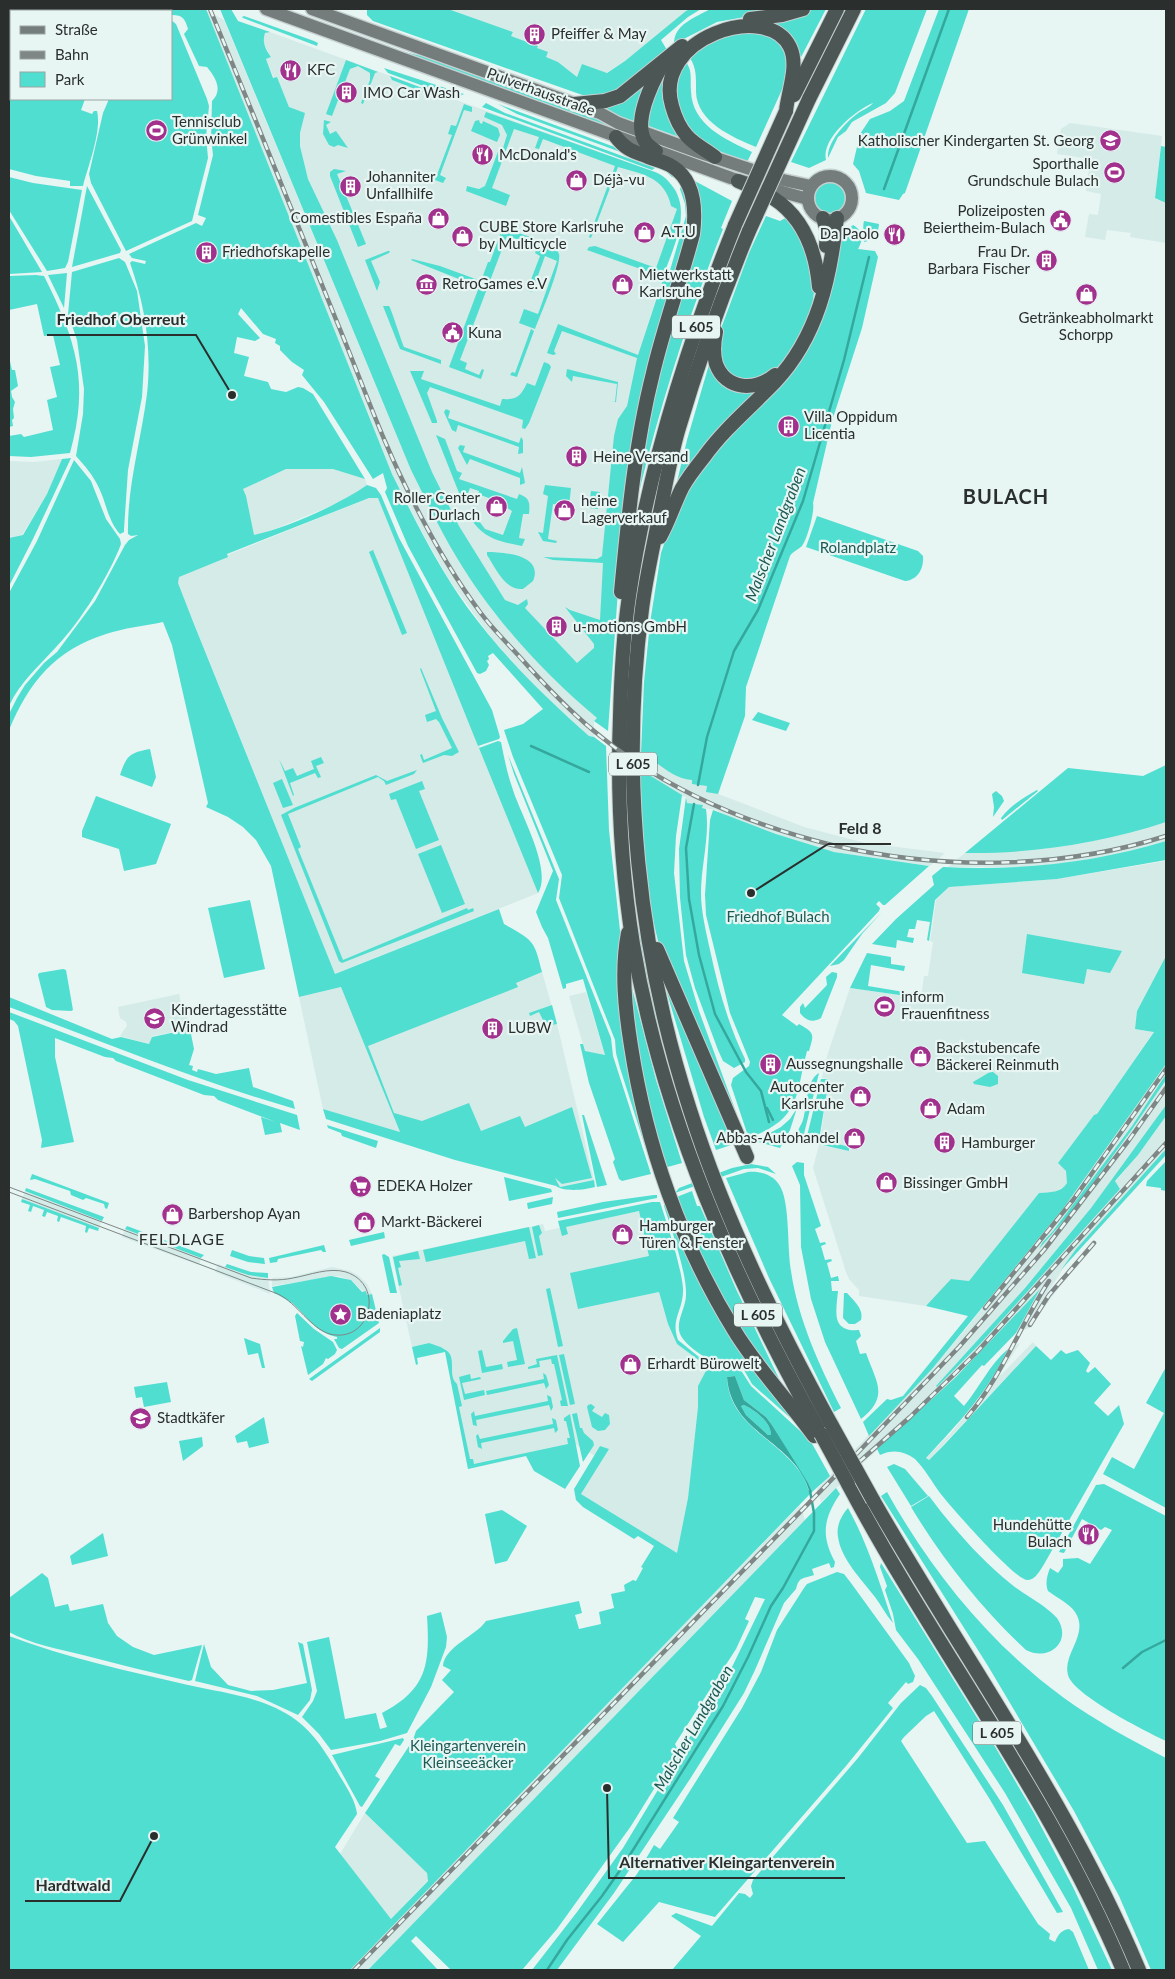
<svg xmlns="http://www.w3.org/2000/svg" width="1175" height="1979" font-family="Lato,sans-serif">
<rect width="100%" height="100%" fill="#e7f5f3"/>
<g fill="#d4ebe7">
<polygon points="448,9 690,9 625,61 606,73 582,64 577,77 558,62 546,57 537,48 537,45 511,36 513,32"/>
<polygon points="206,10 224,20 411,470 433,514 457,558 494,613 553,678 597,718 594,721 594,737 589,736 541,693 492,639 450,581 424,536 392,474"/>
<polygon points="267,31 660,174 676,190 681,207 681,221 637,358 627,406 618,419 601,642 582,674 514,605 505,600 459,526 432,472 337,240 308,179 300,146 300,133 304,114 289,107 277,77 274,78 266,59 271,57 264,44 264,36"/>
<polygon points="1070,123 1162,136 1155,198 1166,203 1166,243 1130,237 1131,233 1107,230 1105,240 1085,237 1089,214 1098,215 1101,194 1086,191 1090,159 1057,154 1061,129"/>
<polygon points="62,459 47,494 22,535 9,538 9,461 34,462"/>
<polygon points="286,469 333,469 365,479 367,485 345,500 270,531 253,536 243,489"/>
<polygon points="379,494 538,893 335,974 175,576"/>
<polygon points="654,763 707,786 707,792 713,792 804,827 865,843 945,853 930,866 835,852 808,845 729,817 716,810 702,808 703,805 686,803 687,797 681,796 647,774"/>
<polygon points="1166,822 1166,841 1107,857 1036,867 948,867 965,853 1042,849 1084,843"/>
<polygon points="1166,861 1166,956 1137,1011 1135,1028 1154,1031 1097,1115 1094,1115 1058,1163 1066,1171 1067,1183 1064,1187 1054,1192 1039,1193 969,1281 951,1279 929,1305 926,1306 859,1296 859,1290 849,1279 846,1272 813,1168 819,1145 850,1151 849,1147 825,1140 821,1134 829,1079 822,1078 828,1053 850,988 921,998 924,976 928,976 933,942 930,941 936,900 949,887 1057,879"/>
<polygon points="542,972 557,1024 594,1180 560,1187 554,1176 394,1118 400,1132 323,1109 299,997 341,987 365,1044"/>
<polygon points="586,992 605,1056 585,1051 569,996"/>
<polygon points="179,994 182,1008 185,1007 190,1029 152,1036 149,1044 120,1036 127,1026 126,1022 120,1018 118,1007"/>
<polygon points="1166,1064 1166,1074 1132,1126 1053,1231 1042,1243 1039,1249 1075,1208 1131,1131 1166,1080 1166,1105 1091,1208 1025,1288 937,1387 981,1343 1120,1189 1115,1182 1138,1155 1166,1116 1166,1149 1076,1249 1044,1298 1093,1241 1097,1243 1060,1286 1029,1328 1016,1333 1038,1291 956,1377 821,1502 817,1489 916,1386 964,1331 1081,1184"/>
<polygon points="25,1191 102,1221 99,1228 22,1199"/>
<polygon points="639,1211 650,1257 571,1273 578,1309 659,1292 668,1324 677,1344 708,1367 698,1390 698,1407 688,1498 677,1554 581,1494 602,1460 576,1445 468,1469 445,1349 429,1343 412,1347 392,1256 543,1224 545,1231"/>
<polygon points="125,1229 201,1258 199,1265 122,1237"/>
<polygon points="218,1264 247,1275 268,1278 270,1294 215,1272"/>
<polygon points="332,1267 350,1271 359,1276 367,1284 372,1294 367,1295 351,1280 338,1276 272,1286 272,1278 291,1277"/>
<polygon points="1033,1342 1036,1346 929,1460 926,1458 950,1434 984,1393 1008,1349 1020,1343 1000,1374 1001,1375"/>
<polygon points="800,1505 805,1520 736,1592 368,1970 349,1970"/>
<polygon points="365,1813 427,1873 428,1880 391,1919 340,1854"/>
</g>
<g fill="#50ded1">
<polygon points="17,9 76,9 82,11 15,11"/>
<path d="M165,9H206L392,474C415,520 437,565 467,607C502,655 544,696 589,736L594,737L606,746L609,830L621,940L655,1170L652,1168L620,1068L616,1053L615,1040L559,898L562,875L513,757L504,730L523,724L543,709L493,653L488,656L489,659L487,661L489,665L486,671L480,674L477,673L408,546L385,492L387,488L383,473L373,479L324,402L302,375L304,370L292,362L280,350V346L275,343L276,339L263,334L241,308L238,314L260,338L255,341L237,337L234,353L249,357L244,376L268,382L271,389L286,392L298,387L303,388L313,394L365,479L333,469H286L243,489L246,496L254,535C287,528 340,504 367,485L376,488L381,495L399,538L492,710L500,737L499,739L478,746L378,498H369L227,554L228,557L179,577L178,583L194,624L335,974L499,909L504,924C533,941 534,939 542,972L516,983L518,987L368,1046L394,1113L422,1121L469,1103L481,1131L520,1116L525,1127L572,1107L592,1178L562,1184L555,1178L560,1187L594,1180L595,1187C585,1190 564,1192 556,1186L455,1160L326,1119L323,1109L400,1132L341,987L299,997L271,866L256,840L243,827L228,817L206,807L208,803L172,645L163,622C144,626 124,628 106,634C55,650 29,682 9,730V714L17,698L25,685L44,663L57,652L95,601L125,545L129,540L138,535L131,536L128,534C127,486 141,441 147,394C152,349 145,305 130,263L132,261L145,264L146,261L132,258L129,254L196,223L202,226L206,218L198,215L213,155L211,138L212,101C223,90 216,78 207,67L199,66L184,34L188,29C185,19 183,15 172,15L171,11Z"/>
<path d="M220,9H231L238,21L270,32L265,33C262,42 265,49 271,57L266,59L273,78L277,77L289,107L305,113L300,133V146L308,179L337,240L432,472L459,526L505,600L518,605L527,599L528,604L525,608L577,663L594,648V644L565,607L570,610L600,620L603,563L553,560L543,557L597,559L602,556L614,436L618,419L627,406L637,358L562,331L554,351L556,354L553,355L547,353L558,324L638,355L663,279L668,277L686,216L685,204L680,189L682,184L691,214L677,274L619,576L608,731L594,721L597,718C543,673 493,618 457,558C440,530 426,500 411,470Z"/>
<polygon points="367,9 448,9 513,32 511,36 538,46 537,48 548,52 546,57 558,62 577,77 582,64 607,73 625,61 686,11 690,9 701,9 688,17 661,40 667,50 615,93 588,97 373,21 367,15"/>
<path d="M710,9H789L717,22L674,44C674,24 695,18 710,9Z"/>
<polygon points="811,9 826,9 799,61 766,22 801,13"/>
<path d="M866,9H927L895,93L886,103L852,122L846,131L838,137L828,158C827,142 845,123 857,114C862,110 869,108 873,103C856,110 821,138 826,160L809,168L791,162Z"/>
<polygon points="939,9 969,9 905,193 903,194 899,200 866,193 859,171 853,164 860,134 870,119 890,111 904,101"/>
<polygon points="244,16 314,41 318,43 317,46 243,18 242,17"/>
<polygon points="171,20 176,24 207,99 209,106 206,137 208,158 192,221 126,251 91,183 89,174 103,113 109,99 171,99"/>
<path d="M733,29L775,35L788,55L785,83L756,147C732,137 697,122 696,92C696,77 697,67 688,55Z"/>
<polygon points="362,38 404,52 435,59 636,133 636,138"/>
<polygon points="346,60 378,72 375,73 363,104 361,103 370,80 370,73 358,66 350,69 332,116 326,114"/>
<path d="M685,61C693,69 690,81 691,91C692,125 725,139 752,152L747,162L714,149L689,133L673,98L680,68Z"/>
<path d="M672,62L682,138L646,125C648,105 658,78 672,62Z"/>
<path d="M9,67L11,68V99H85L81,110L92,114L94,111H97C102,131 88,166 83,186H70V181L36,176L9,169Z"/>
<polygon points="384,68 464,94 456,98 388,73"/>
<path d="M390,76L452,99C438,101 407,85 392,80Z"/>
<polygon points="648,79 636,122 595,107"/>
<polygon points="486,103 505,113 655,168 652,170 482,107"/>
<polygon points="464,104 472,107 472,112 464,110 440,175 446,178 443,183 435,180 452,135 448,134 451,125 456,126"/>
<polygon points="498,104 658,163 677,178 672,177 661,167 517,114"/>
<path d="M486,112L655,172C663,175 668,180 673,187C692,213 672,250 663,277L587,250L589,247L595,246L656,268L677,209L671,206C665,177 642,174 618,167L591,238L589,237L615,166L543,139L539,149L535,148L539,137L514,129L492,188L510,195L506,206L466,191L467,186L479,189L485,186L499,149L503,148L507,135L502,125L484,117Z"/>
<polygon points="324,120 331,122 326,125 330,134 336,131 348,148 338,145 334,147 329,145 323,134"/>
<polygon points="479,120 480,123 482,124 483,121 498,128 500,135 497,142 471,131 475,121"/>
<polygon points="1161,146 1166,147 1166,203 1155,198"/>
<polygon points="334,169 346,171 337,174 366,244 358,247 330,176 330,172"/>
<polygon points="9,177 33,183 82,190 68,262 65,268 47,271 9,210"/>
<path d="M693,180L732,201L721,228L723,229C689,315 661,402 639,492L645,420L691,255Z"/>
<circle cx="829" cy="198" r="17"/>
<polygon points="87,186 121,250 120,253 72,267"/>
<polygon points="9,216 42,272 9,274"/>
<polygon points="766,216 780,221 789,216 802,235 815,285 812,307 799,337 788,355 772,374 768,376 738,381 721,366 719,334 749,253"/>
<path d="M864,221L879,224C878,234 876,240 864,242C865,234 862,229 864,221Z"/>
<polygon points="496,225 533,238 531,244 507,236 460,360 467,363 465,369 479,375 482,369 484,370 481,379 449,367 479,287 411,260 412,259 440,266 481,281 488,262 490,262 501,232 494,229"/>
<path d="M853,225C863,231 864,239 858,249L875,251L878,257L862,328L832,421L813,503C815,511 807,540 802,546C798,550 793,551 790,556L746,687L745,716L718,794L706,792L707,786L692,784V780C672,779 659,762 641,754L644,682L650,623L661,553L672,520L698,471L789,371L837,238L844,237L846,231Z"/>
<polygon points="739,229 742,231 681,401 628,725 624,726 626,681 634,599 659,471 688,366"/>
<path d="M540,241C547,243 556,245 559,254C562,265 540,316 535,329L519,323L524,309L538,314L557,261L545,256L532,292L527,290L540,256L535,253Z"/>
<polygon points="388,251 390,251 389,253 371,261 380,282 377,291 365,260"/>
<path d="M119,258L125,262L137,291L145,346L142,397L128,470L124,529V532L120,534C108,521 106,502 99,488C93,475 85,466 76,456L83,414L84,389L77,340L68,314L72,272Z"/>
<polygon points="67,273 64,308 48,275"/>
<path d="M36,275L44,276C76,340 90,382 70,453L31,457L9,456V436L21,434L24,437L53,430L47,400L57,397L50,367L60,365L53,335L44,336L37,304L9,310V276Z"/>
<path d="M383,306H389C391,308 401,340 404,347L441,360V364L400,349Z"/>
<polygon points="531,329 534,331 518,374 517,377 510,375 512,372 515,373"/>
<polygon points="9,357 12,370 15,370 18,386 11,391 12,397 15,402 13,409 14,418 12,420 13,426 9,427"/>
<polygon points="710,361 718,371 763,387 676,486 687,440"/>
<path d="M544,362L549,364L551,367L529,423L525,429L522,428L523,420L430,387L427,393L437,421V423H432L410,371H424L421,379L500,406L502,399C517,400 521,396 527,383L535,386Z"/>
<polygon points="567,369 618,382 616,402 610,401 615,402 617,384 573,376 572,382 566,376"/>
<polygon points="446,409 450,411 448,418 519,443 521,437 523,440 523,453 518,454 519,447 458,425 456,432 452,430 444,412"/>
<path d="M436,435L445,439L457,471L462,473L459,479L517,499L519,494C530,498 530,503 529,514H523L519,538L525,539L522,546C496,541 479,537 467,511L473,513L485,529L503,535L512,511L504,506L505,502L502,501V503L478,494L479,491L470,488L465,501L463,503Z"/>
<polygon points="460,445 465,446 463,452 520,473 522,467 525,483 520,485 520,478 470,459 467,465 458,448"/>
<polygon points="71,458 33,539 9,586 9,538 23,535 47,494 62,459"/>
<path d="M74,460L91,481L106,519L120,539L121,544C109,576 80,622 57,646C39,666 20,682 9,706V593L37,541Z"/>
<polygon points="545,485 571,488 569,506 553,504 548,539 557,541 556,543 543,541 538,532 543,533 548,496 543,494"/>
<polygon points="591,491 600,492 598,509 589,508"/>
<path d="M817,516L918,551L923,556C924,568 918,580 905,581L806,547Z"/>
<polygon points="373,550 407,633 402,635 369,552"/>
<path d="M487,552C504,552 544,555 533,581L523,589C505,591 495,567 487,555Z"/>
<polygon points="421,668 442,718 459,752 452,756 444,755 423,763 420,755 422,754 424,760 452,748 439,722 436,719 427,722 425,715 436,711 420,669"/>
<polygon points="758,712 790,723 786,731 752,720"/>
<path d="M498,741L501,742C504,757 507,773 512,787C519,812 553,869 538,893L479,748Z"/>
<path d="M150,749L156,777L152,787L120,775C127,755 129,753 150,749Z"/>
<polygon points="508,755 559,879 556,900 611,1038 613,1056 651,1174 622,1181 619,1179 613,1162 615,1159 589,1083 580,1044 583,1044 585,1051 605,1055 583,979 566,984 566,988 563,989 548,938 542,927 536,912 553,871 514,774"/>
<polygon points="321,757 324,763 316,766 321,777 318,778 315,773 290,783 294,795 293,796 279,759 285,771 293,768 297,776 314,769 311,761"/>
<path d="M1166,765V822C1102,843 1033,854 965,853L1068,768L1143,776Z"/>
<polygon points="417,770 414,774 386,785 384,781 378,777 288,814 301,847 298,849 343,960 467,908 468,910 473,908 474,911 342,963 339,961 281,815 294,808 376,775 387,781"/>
<path d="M641,770L682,795L676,836L674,873L684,961L699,1011L744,1134L661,951C645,897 639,826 641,770Z"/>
<polygon points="282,779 293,805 283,808 273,783"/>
<polygon points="422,781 425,789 419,791 439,840 416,849 396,799 391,800 389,794"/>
<path d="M1037,790L1038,791L1002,820L1001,818C1011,805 1023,798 1037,790Z"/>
<polygon points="996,791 1002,796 1004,801 993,817 994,807 992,794"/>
<polygon points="96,796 171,824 156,864 124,871 119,849 82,837 82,831"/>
<path d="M686,797L687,803L703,805L702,808L706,809C710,836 701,865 701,893C701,912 706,931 710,950C718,988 728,1024 745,1059V1062L734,1068L723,1061L718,1050L695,988L686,955L680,898L679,849Z"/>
<path d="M713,810L776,834L834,852L929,866L885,905H883L879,901L876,904L880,908L879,911L782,1015L797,1026L799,1024C815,1033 814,1034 809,1051H807C795,1096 801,1118 751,1137L748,1136L731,1085L733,1078L749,1066L750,1062L730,1013L706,915L705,895L710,820Z"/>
<path d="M1166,841V860L1057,879L949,887L935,900L929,941L927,940L930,922L917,920L915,929H909L907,937L914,938L913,943L897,940L896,948L872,944L896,919L934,885L932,876L943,867C1019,871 1094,863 1166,841Z"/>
<polygon points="441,845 465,904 442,913 418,854"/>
<polygon points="250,900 265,969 224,978 208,908"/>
<polygon points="882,912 862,934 844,960 839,964 830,966"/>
<polygon points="638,926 661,1031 696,1145 693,1147 671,1077 650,999 636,927"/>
<polygon points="1027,934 1122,951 1110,973 1087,969 1084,984 1022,973"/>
<polygon points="867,953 891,957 891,964 905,966 904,971 871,965 868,986 922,995 921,998 850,988"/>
<path d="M1166,956V1064L1065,1206L932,1369L869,1436L863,1422L887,1399L891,1400L903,1396L968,1316L926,1306L951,1279L969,1281L1039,1193C1050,1192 1061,1193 1067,1183L1066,1171L1058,1163L1094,1115L1097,1114L1154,1032L1135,1029L1137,1011Z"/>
<polygon points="63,969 66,970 73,1010 71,1011 52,1010 46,1007 38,975 39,973"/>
<path d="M832,972L837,973V977L821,1018C813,1023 806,1021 800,1013V1007L803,1003L805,1008L827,985L826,977Z"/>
<polygon points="630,988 632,988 656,1080 682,1163 664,1168 643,1093"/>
<polygon points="668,988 737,1143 716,1150 704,1117 667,993"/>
<path d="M9,997L112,1039L121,1037L149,1044L152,1037L190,1029L194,1049L189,1065L193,1066L192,1070L197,1072L198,1069L216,1074L249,1068L253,1087L293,1101L295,1109C197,1081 104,1042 9,1007Z"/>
<polygon points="552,1005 557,1024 546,1026 539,1012 530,1016 529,1013"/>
<polygon points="9,1012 188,1080 297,1115 300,1130 280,1123 282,1132 265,1135 261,1117 276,1122 218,1100 214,1096 204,1095 116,1061 113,1058 105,1057 55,1038 55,1057 74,1142 41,1148 42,1140 18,1026 14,1021 9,1019"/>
<polygon points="990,1072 993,1072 998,1076 998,1084 990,1087 974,1084 973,1082"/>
<path d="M819,1073L802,1142C799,1139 798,1135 798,1131C799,1127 802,1124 803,1120C807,1107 806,1080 819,1073Z"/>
<polygon points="1166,1074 1166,1080 1131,1131 1075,1208 1039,1249 1042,1243 1053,1231 1132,1126"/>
<polygon points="821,1079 829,1079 820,1134 824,1140 849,1147 849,1151 809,1142 806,1140"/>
<polygon points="1166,1105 1166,1116 1138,1155 1115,1181 1120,1189 981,1343 937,1387 936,1386 1025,1288 1091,1208"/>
<polygon points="797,1108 790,1130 780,1148 755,1141 781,1127 790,1119"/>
<polygon points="582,1115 584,1115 607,1185 597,1187"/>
<polygon points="327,1125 378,1141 376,1148 342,1136 341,1133 328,1128"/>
<polygon points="1166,1149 1166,1155 1061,1270 1076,1249"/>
<polygon points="1166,1161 1166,1191 1161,1190 1161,1188 1146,1186 1147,1181"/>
<path d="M797,1162L804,1163V1175L821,1226L815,1229L820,1243L825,1242L826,1244L821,1246L825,1260L831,1259L832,1261L827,1263L831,1278L838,1276L839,1281H831L832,1291H838C836,1312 831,1332 859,1330L861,1336L856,1341L860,1354L866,1353C876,1382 890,1396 861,1419L825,1342L811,1299L801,1247L800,1185L792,1166Z"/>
<polygon points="751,1164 768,1167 776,1174 758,1168 744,1169 675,1193 679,1188 732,1168"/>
<path d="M748,1172C761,1171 775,1175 781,1188C790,1207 787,1248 791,1271C798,1319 819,1365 841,1408L834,1412L769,1278L726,1178Z"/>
<polygon points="32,1174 109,1203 107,1209 105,1208 104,1204 86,1198 83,1200 71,1195 70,1191 35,1179 30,1180"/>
<polygon points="504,1177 551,1189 552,1192 509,1201"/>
<polygon points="26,1188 104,1217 102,1221 25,1191"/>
<polygon points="692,1191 697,1206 700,1206 736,1289 781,1383 728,1315 674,1198"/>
<polygon points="654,1195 657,1195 657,1198 558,1218 557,1212 603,1202"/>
<polygon points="553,1197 552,1204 528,1209 527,1203"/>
<polygon points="22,1199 99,1228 98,1231 89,1228 87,1233 85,1232 86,1226 61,1217 59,1222 57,1221 58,1216 47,1212 45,1217 42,1216 44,1210 33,1206 31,1212 28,1211 30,1205 21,1202"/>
<path d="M652,1202H660C667,1224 681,1265 683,1288C684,1311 670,1318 678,1340L715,1370H724L735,1367L742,1372L751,1386L810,1440L830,1476L812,1492L772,1425L766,1417L744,1400L735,1376L727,1377C729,1434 797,1442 810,1494L350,1970H9V1636C67,1658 128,1671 188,1685C224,1693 265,1697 296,1720C315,1734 326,1753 338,1773C345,1785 356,1801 357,1814L335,1847L391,1919L428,1881L427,1873L365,1813L413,1740L416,1731L454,1692L442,1680L451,1670L443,1666C444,1647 477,1635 486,1621L579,1601L582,1613L575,1615L579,1629L601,1624L599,1612L614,1608L611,1594L625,1591L624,1585L633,1580L636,1581L643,1568L641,1567L654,1546L638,1536L634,1539L583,1507L576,1500L574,1489L600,1446L609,1449L581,1494L677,1553L688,1498L698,1407V1386L708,1367L677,1344L668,1324L659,1292L578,1309L570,1273L649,1256L639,1211L566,1227L568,1234L562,1236L558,1221Z"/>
<path d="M665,1202L682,1237L805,1431L752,1384L744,1370L736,1363L727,1367H720C709,1359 692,1351 683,1339C672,1325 686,1310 686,1295C687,1273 671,1228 664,1206Z"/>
<polygon points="539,1225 542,1233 539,1236 543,1255 538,1256 532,1227"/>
<polygon points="127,1226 204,1255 201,1258 125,1229"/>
<polygon points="529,1227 536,1258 529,1259 525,1241 426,1262 423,1250"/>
<polygon points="384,1232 385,1238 351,1246 349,1240"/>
<polygon points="324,1245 326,1252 323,1252 321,1250 278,1259 277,1262 270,1263 269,1258"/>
<polygon points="232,1250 249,1256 264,1258 265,1264 248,1262 230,1256"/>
<polygon points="418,1251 420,1259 399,1261 401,1267 398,1268 402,1285 399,1286 393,1257"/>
<polygon points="384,1254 389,1257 397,1293 390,1293 382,1255"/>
<polygon points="227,1264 251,1272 268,1273 268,1278 248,1275 225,1267"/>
<path d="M331,1276L351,1280L362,1292L366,1291L367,1295L372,1294L379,1323L342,1349L339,1348L334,1339H337V1337C316,1333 307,1316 292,1303C286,1299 280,1296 274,1293L272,1287Z"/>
<polygon points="550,1288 563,1346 558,1347 546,1289"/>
<path d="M1040,1289L1016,1333L984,1366L982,1365L954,1396L964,1406C980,1387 989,1365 1008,1349C986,1395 960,1421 926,1458L929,1460L944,1445L1036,1346L1051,1360L1061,1350L1066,1354L1078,1350L1090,1363L1086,1371L1088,1373L1095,1367L1111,1384L1094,1403L1108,1416L1119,1405L1124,1424L1043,1566C1039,1572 1035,1580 1027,1580C1014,1579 951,1507 940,1493C932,1482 925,1469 915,1459C904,1451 893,1449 880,1455L877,1449L956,1377Z"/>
<path d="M844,1293H847C854,1301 864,1309 861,1320L855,1324H849L843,1318Z"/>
<polygon points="297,1313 314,1329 333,1342 337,1350 335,1354 328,1359 326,1358 323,1364 308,1375 301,1346 303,1347 304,1342 300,1341 295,1316"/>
<polygon points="380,1328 380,1332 312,1381 309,1379"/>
<polygon points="517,1328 525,1364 508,1367 507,1362 517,1360 513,1341 503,1343 503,1341 513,1329"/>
<polygon points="244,1338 260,1344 265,1368 262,1368 258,1353 248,1355"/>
<path d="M429,1343C434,1345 440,1346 444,1349C459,1356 446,1375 457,1384L462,1406L459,1407L470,1459H473L474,1464L568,1444L567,1438H570L566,1421H564V1418L570,1414L580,1466L565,1489L534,1471L526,1456L468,1469L445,1352L417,1358L418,1364L416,1365L412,1347Z"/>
<polygon points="482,1350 486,1367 502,1364 503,1369 482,1373 478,1351"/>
<polygon points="564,1354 575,1404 570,1405 559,1355"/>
<polygon points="557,1355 568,1406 561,1406 560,1401 562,1400 554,1364 552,1364 551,1359 539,1361 540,1367 528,1369 528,1367 537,1364 536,1359"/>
<polygon points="1166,1367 1166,1508 1103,1474 1112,1457 1134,1469 1164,1413 1146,1403"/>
<polygon points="543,1373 546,1375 549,1385 546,1389 544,1383 487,1395 486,1391 544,1379"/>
<polygon points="470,1374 471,1379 480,1377 481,1379 462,1383 465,1394 484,1390 485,1395 464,1400 459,1377"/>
<polygon points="167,1382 171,1402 144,1407 142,1397 136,1398 134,1387"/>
<polygon points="547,1395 551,1397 553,1407 551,1411 549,1405 476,1420 477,1426 473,1425 471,1414 474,1411 475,1416 548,1401"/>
<polygon points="591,1404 595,1407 592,1411 602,1417 605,1413 609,1415 610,1424 605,1430 598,1431 592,1427 587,1407 588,1405"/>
<path d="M744,1405C755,1410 771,1422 771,1435H768L746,1415L741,1406Z"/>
<polygon points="577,1413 580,1428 582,1428 584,1433 593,1441 594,1445 583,1462 572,1414"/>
<polygon points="264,1417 269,1443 249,1448 247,1441 237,1443 235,1436"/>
<polygon points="552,1418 556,1420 558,1430 555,1433 554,1428 481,1443 482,1449 478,1447 476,1436 478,1434 480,1439 553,1424"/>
<polygon points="202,1437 203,1446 183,1461 179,1441"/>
<polygon points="894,1464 905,1469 928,1496 911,1506 887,1467"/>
<path d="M1104,1484L1166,1516V1741C1147,1732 1073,1695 1068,1675C1062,1654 1090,1634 1075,1612C1070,1604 1056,1597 1048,1591C1045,1583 1047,1576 1050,1568L1058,1573L1063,1566V1559L1078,1558L1090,1564L1112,1530L1105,1527L1101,1530L1082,1519L1064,1553L1059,1552L1096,1485Z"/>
<path d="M836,1488L840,1494C823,1519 821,1536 835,1562L834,1567L831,1568L829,1563L812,1569L814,1575C802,1579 799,1577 796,1589L784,1603L755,1670L744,1693L690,1779L614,1893L557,1970H532L577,1912L623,1848L733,1665L765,1599L755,1597L745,1619L749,1621L736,1649L675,1744L678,1750L631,1826L557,1929L522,1970H451L416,1936L411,1941L438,1970H368Z"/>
<path d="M887,1492C932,1572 990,1644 1064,1698C1096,1721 1131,1740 1166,1758V1970H1151L1119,1896L1074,1811L988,1666L881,1496Z"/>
<path d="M929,1496C953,1528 980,1559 1011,1584C1026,1596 1044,1604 1057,1618C1073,1641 1049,1662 1026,1650C981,1608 943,1560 911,1507Z"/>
<path d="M848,1508C868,1544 880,1584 893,1623C886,1615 881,1605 875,1597C862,1580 841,1559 838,1537C836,1526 841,1516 848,1508Z"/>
<polygon points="502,1510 527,1526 507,1561 495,1564 485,1514"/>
<polygon points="103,1533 108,1556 72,1565 70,1556"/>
<polygon points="881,1563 994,1745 1034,1813 1073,1887 1112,1970 1098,1970 1071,1908 1005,1793 918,1659 896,1630 893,1614 885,1590 887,1586 880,1567"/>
<polygon points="837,1572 844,1574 851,1583 909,1663 915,1676 913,1682 908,1684 906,1682 888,1703 893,1708 846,1766 715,1917 659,1902 623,1942 597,1924 637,1874 654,1845 660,1849 679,1822 673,1818 742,1708 761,1672 777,1630 804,1588 807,1584"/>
<path d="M42,1573L48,1578L55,1607L68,1604L70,1611L103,1604L108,1623L117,1636L133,1647L154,1655L202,1645L192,1680L189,1681C153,1673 118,1664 83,1655C58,1649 31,1644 9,1632V1598Z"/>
<polygon points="922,1593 1053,1809 1104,1907 1132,1970 1128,1970 920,1596 919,1594"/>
<path d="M441,1612L447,1637L446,1647L431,1687L407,1733L380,1741L331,1750L319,1734L302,1717L313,1701L317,1691L307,1642L329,1637L345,1719L376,1713L380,1729L387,1727L382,1713C428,1689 430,1663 427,1616Z"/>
<polygon points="298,1642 303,1644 312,1690 310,1700 298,1715 257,1696 195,1681 204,1644 211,1667 228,1685 251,1691 273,1690 307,1683"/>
<path d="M920,1685L926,1688L932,1696L1003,1805L1063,1912L1057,1913L989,1798L934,1711L926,1716L904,1737L901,1741L967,1843L985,1841L1038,1924L1050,1934L1049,1939L1055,1942C1058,1935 1061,1930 1069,1929L1073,1932L1089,1970H672L701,1936L671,1916L676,1913L712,1926L739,1893L745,1894L750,1898L753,1894L751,1886L753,1880L858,1758L901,1703Z"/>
<polygon points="403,1738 404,1740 400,1746 395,1744 375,1776 380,1779 362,1807 360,1806 332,1755"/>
</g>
<path fill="#35a89e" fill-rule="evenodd" d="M735,1376L744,1400L766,1417L772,1425L808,1483L812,1492L810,1494C798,1441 731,1436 727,1377ZM744,1405C755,1410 771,1422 771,1435H768L746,1415L741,1406Z"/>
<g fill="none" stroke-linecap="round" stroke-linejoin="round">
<g stroke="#35a89e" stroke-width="2.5">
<polyline points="884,189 949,9"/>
<polyline points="531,746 589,772"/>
<polyline points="698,785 707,737 734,651 758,610 803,501 844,360 869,257"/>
<polyline points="694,804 686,848 689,899 699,955 715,1014 746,1072 761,1091 769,1122"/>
<polyline points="767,1108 773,1120"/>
<polyline points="1123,1668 1142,1652 1166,1640"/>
<polyline points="547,1970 567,1940 602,1896 623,1866 723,1706 748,1657 771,1606 783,1588 814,1531 814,1513 810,1491"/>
</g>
<defs>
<g id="secondary">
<polyline points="266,9 731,178 808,199"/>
<polyline points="312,9 600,113 618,123 701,153 783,180 811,186"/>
<circle cx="830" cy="198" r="22"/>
</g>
<g id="trunk">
<polyline points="750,19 782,15 803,9"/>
<polyline points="794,95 837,9"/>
<polyline points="809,99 854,9"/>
<polyline points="574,104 605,101 620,96 682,46"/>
<path d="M616,137C626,150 633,151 648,157C656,160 666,162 673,167C695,181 696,210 693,234C681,280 664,326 653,373C635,444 628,519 621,592"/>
<path d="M656,151C653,149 649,146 647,144C631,125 652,83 662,65"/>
<path d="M715,157C706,150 695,145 687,136C680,128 675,117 672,106C652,38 767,0 790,47C799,66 788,91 786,111"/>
<path d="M738,181C750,186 762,191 773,198C804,218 816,252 819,287"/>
<polyline points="823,218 827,231 826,246"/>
<path d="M735,225C687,345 648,468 629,596C623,636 621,677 620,717C617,793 621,869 633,944C662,1118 735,1281 821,1434"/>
<path d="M749,231C722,296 698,363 678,431C670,459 665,489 659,517C653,548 646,578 642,609C620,776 638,950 690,1110C725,1220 776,1323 831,1424"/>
<path d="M716,332C714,342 713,354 716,364C726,391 756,391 775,375"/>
<path d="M660,537C669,521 674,504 682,488C688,477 696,467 704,457C724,429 751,407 775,382C818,336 830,279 837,218"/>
<path d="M628,933C621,970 625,1009 631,1046C646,1145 681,1244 734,1330C757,1368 788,1400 814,1436"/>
<polyline points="657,949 747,1157"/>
<path d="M848,1484C935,1648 1051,1797 1123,1970"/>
<path d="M873,1500C962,1656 1070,1804 1139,1970"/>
</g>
</defs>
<use href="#secondary" stroke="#c5d1d0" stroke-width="15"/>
<use href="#trunk" stroke="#c5d1d0" stroke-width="16"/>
<use href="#secondary" stroke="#747d7b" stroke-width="12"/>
<use href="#trunk" stroke="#4b5655" stroke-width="14"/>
<path stroke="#7e8785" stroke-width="1" d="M9,1187L251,1278C265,1280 279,1281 293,1278C310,1275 329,1267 346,1272C386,1285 370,1344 330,1334C311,1329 297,1303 278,1294L9,1192"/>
<defs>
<g id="rail">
<path d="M210,9C253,113 295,218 337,322C362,382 383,444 413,501C432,539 454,577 480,612C491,627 505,641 518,655C542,682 566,708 594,731C662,788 747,824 832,845C941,870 1059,870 1166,836"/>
<polyline points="985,1308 1073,1200 1166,1069"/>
<polyline points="1030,1325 1049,1295 1094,1243"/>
<path d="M967,1417C1002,1377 1020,1325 1049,1281"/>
<polyline points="859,1462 910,1417 977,1352 1166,1143"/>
<polyline points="354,1970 842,1469 959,1347 1044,1250 1129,1140 1166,1088"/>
</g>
</defs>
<use href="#rail" stroke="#7e8785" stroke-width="4.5"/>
<use href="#rail" stroke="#e7f5f3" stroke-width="2.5" stroke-dasharray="8" stroke-linecap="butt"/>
<defs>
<g id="trunk-bridge">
<polyline points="735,225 786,111"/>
<polyline points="749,231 809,99"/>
<polyline points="831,1424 873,1500"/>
<polyline points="821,1434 848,1484"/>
</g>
</defs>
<use href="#trunk-bridge" stroke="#c5d1d0" stroke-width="16" stroke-linecap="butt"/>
<use href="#trunk-bridge" stroke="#4b5655" stroke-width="14"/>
</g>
<defs>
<symbol id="building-disc" viewBox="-11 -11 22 22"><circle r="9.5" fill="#a2318d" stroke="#e7f5f3"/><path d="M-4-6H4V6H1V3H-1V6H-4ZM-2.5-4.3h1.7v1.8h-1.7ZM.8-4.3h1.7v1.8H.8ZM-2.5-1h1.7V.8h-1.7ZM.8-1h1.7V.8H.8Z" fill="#fff"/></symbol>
<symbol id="restaurant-disc" viewBox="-11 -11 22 22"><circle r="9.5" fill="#a2318d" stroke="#e7f5f3"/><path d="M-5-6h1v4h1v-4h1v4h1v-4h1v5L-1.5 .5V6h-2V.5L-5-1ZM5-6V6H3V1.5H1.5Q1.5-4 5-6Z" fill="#fff"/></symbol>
<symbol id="stadium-disc" viewBox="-11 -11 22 22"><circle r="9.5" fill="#a2318d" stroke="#e7f5f3"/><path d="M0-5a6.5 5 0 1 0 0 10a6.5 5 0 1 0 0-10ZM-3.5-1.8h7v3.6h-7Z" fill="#fff"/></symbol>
<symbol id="school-disc" viewBox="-11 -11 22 22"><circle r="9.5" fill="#a2318d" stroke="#e7f5f3"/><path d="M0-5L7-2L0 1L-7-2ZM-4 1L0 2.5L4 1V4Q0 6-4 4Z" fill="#fff"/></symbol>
<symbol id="shop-disc" viewBox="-11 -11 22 22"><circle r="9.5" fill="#a2318d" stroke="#e7f5f3"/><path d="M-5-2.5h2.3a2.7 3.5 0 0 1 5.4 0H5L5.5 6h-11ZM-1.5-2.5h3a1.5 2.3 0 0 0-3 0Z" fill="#fff"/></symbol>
<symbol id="civic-disc" viewBox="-11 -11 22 22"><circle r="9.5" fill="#a2318d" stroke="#e7f5f3"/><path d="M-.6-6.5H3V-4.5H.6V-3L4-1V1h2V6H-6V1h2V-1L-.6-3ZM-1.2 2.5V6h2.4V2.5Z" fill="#fff"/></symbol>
<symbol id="museum-disc" viewBox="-11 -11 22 22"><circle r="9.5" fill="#a2318d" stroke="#e7f5f3"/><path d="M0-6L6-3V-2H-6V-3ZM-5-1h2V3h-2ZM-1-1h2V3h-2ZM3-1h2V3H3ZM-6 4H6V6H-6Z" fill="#fff"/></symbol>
<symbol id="supermarket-disc" viewBox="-11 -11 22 22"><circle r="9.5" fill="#a2318d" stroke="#e7f5f3"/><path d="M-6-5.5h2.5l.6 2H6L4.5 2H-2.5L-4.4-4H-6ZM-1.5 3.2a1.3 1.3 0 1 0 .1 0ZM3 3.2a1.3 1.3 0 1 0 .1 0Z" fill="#fff"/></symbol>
<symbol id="sight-disc" viewBox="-11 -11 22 22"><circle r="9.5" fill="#a2318d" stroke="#e7f5f3"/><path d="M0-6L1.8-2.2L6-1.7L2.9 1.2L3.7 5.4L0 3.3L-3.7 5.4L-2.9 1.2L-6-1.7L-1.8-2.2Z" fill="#fff"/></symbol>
</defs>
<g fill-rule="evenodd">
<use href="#building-disc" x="522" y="22" width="25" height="25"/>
<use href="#restaurant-disc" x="278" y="58" width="25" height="25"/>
<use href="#building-disc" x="334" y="80" width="25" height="25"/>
<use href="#stadium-disc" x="144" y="118" width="25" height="25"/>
<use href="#school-disc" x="1098" y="128" width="25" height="25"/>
<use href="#restaurant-disc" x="470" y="142" width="25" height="25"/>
<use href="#stadium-disc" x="1102" y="160" width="25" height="25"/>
<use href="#shop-disc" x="564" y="168" width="25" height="25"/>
<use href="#building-disc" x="338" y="174" width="25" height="25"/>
<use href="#shop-disc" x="426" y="206" width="25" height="25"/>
<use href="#civic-disc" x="1048" y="208" width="25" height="25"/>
<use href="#shop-disc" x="632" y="220" width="25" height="25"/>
<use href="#restaurant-disc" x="882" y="222" width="25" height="25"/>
<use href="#shop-disc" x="450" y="224" width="25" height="25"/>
<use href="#building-disc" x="194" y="240" width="25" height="25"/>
<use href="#building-disc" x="1034" y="248" width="25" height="25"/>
<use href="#museum-disc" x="414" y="272" width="25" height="25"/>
<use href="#shop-disc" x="610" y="272" width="25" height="25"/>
<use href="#shop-disc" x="1074" y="282" width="25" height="25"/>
<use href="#civic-disc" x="440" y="320" width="25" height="25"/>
<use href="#building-disc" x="776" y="414" width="25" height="25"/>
<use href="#building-disc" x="564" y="444" width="25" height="25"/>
<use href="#shop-disc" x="484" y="494" width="25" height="25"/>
<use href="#shop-disc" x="552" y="498" width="25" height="25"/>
<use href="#building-disc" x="544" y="614" width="25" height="25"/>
<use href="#stadium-disc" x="872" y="994" width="25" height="25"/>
<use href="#school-disc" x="142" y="1006" width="25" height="25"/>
<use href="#building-disc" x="480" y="1016" width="25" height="25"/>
<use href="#shop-disc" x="908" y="1044" width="25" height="25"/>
<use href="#building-disc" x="758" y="1052" width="25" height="25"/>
<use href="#shop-disc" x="848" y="1084" width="25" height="25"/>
<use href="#shop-disc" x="918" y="1096" width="25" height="25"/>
<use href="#shop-disc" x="842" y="1126" width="25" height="25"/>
<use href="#building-disc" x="932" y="1130" width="25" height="25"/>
<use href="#shop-disc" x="874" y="1170" width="25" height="25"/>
<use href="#supermarket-disc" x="348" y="1174" width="25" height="25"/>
<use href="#shop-disc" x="160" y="1202" width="25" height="25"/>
<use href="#shop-disc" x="352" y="1210" width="25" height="25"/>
<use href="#shop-disc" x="610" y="1222" width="25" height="25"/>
<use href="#sight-disc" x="328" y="1302" width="25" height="25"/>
<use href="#shop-disc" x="618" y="1352" width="25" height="25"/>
<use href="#school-disc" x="128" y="1406" width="25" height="25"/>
<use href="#restaurant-disc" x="1076" y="1522" width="25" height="25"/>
</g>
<g text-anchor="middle" stroke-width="4.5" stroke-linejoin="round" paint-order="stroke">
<g fill="#e7f5f3" stroke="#636a69" stroke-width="1">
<rect x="672" y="315.5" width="48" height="23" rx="4"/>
<rect x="609" y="752.5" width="48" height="23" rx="4"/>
<rect x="734" y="1303.5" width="48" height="23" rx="4"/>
<rect x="973" y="1721.5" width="48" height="23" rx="4"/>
</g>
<g font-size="14" font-weight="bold" fill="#2a2f2e">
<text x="696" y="332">L 605</text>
<text x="633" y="769">L 605</text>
<text x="758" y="1320">L 605</text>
<text x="997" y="1738">L 605</text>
</g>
<g font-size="15" fill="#2a2f2e" stroke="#e7f5f3" text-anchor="start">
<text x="551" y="39">Pfeiffer &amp; May</text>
<text x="307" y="75">KFC</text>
<text x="363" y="98">IMO Car Wash</text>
<text x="172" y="127">Tennisclub<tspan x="172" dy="17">Grünwinkel</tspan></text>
<text x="1094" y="146" text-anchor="end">Katholischer Kindergarten St. Georg</text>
<text x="499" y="160">McDonald's</text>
<text x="1099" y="169" text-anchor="end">Sporthalle<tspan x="1099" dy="17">Grundschule Bulach</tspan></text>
<text x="366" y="182">Johanniter<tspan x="366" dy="17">Unfallhilfe</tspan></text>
<text x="593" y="185">Déjà-vu</text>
<text x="1045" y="216" text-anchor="end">Polizeiposten<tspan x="1045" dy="17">Beiertheim-Bulach</tspan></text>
<text x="422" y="223" text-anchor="end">Comestibles España</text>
<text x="479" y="232">CUBE Store Karlsruhe<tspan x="479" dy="17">by Multicycle</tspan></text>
<text x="661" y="237">A.T.U</text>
<text x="879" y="239" text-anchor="end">Da Paolo</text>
<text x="222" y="257">Friedhofskapelle</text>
<text x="1030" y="257" text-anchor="end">Frau Dr.<tspan x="1030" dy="17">Barbara Fischer</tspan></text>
<text x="639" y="280">Mietwerkstatt<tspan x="639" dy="17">Karlsruhe</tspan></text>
<text x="442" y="289">RetroGames e.V</text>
<text x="1086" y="323" text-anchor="middle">Getränkeabholmarkt<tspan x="1086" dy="17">Schorpp</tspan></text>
<text x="468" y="338">Kuna</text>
<text x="804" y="422">Villa Oppidum<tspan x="804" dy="17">Licentia</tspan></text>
<text x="593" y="462">Heine Versand</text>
<text x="480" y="503" text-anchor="end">Roller Center<tspan x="480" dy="17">Durlach</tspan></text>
<text x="581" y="506">heine<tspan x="581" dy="17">Lagerverkauf</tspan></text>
<text x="573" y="632">u-motions GmbH</text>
<text x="901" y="1002">inform<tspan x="901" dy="17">Frauenfitness</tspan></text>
<text x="171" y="1015">Kindertagesstätte<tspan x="171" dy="17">Windrad</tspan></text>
<text x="508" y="1033">LUBW</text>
<text x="936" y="1053">Backstubencafe<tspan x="936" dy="17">Bäckerei Reinmuth</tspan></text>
<text x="786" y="1069">Aussegnungshalle</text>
<text x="844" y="1092" text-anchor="end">Autocenter<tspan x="844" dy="17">Karlsruhe</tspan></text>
<text x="947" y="1114">Adam</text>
<text x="839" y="1143" text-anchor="end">Abbas-Autohandel</text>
<text x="961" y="1148">Hamburger</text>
<text x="903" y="1188">Bissinger GmbH</text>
<text x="377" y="1191">EDEKA Holzer</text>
<text x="188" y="1219">Barbershop Ayan</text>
<text x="381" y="1227">Markt-Bäckerei</text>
<text x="639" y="1231">Hamburger<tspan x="639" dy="17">Türen &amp; Fenster</tspan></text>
<text x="357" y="1319">Badeniaplatz</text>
<text x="647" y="1369">Erhardt Bürowelt</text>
<text x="157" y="1423">Stadtkäfer</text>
<text x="1072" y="1530" text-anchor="end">Hundehütte<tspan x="1072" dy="17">Bulach</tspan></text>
</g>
<g font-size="15" fill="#2a2f2e" stroke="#e7f5f3">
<text transform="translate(541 92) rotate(20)" y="5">Pulverhausstraße</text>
</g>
<g font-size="15" fill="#1c5a55" stroke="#e7f5f3">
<text x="858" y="553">Rolandplatz</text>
<text x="778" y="922">Friedhof Bulach</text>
<text x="468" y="1751">Kleingartenverein<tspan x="468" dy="17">Kleinseeäcker</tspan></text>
</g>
<g font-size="16" font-style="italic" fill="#1d5a55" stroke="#e7f5f3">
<text transform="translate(775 534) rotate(-69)" y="6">Malscher Landgraben</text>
<text transform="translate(693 1728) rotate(-60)" y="6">Malscher Landgraben</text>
</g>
<g font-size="16" letter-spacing="1" fill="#2a2f2e" stroke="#e7f5f3">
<text x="182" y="1245">FELDLAGE</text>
</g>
<g font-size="20" font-weight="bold" letter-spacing="1" fill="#2a2f2e" stroke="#e7f5f3">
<text x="1006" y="504">BULACH</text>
</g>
</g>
<path fill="none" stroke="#2a2f2e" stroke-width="2" d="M232 395L196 335H47M751 893L828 844H891M607 1788L609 1878H845M154 1836L120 1901H25"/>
<g fill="#2a2f2e" stroke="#e7f5f3" stroke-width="2">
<circle cx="232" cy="395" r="5"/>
<circle cx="751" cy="893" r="5"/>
<circle cx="607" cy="1788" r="5"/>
<circle cx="154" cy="1836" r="5"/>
</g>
<g font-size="16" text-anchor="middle" font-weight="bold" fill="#2a2f2e" stroke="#e7f5f3" stroke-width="4.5" stroke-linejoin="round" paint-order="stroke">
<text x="121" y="325">Friedhof Oberreut</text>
<text x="860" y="834">Feld 8</text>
<text x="727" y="1868">Alternativer Kleingartenverein</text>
<text x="73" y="1891">Hardtwald</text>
</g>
<rect width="1175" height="1979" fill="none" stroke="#2a2f2e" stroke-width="20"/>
<rect x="10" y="10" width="162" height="90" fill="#e7f5f3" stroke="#9ba6a4"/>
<rect x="20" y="26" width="25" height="8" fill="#747d7b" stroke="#9ba6a4"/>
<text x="55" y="35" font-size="15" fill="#2a2f2e">Straße</text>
<rect x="20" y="51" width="25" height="8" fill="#7e8785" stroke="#9ba6a4"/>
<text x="55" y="60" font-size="15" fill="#2a2f2e">Bahn</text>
<rect x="20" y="72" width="25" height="15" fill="#50ded1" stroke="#9ba6a4"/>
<text x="55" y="85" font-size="15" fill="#2a2f2e">Park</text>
</svg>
